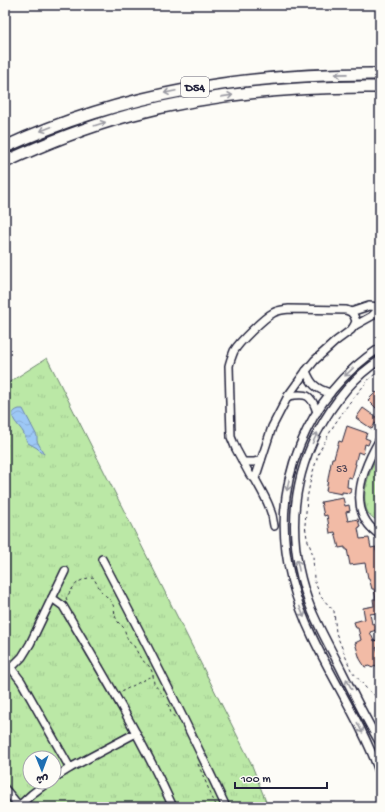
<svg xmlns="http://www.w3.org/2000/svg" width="385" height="812" font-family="'Gochi Hand','Playpen Sans Arabic',sans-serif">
<defs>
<pattern id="grass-tufts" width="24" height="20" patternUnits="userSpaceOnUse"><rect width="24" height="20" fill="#bbe8a6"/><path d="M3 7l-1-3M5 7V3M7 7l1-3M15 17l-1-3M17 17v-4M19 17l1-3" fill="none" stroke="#a0c790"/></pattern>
<pattern id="water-waves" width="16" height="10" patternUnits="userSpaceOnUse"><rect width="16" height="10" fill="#9dc8f6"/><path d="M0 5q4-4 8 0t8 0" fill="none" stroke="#87acd4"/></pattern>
</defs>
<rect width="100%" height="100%" fill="#fdfcf7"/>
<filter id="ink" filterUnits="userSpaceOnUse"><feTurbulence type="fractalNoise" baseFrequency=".025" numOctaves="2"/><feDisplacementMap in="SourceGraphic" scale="8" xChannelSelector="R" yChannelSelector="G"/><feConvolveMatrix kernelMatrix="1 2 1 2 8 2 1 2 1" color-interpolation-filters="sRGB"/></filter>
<g filter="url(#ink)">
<g fill="url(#grass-tufts)" stroke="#6e8570" fill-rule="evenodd">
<path d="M47,358L251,763L268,807H5V385ZM30,758H54V782H30Z"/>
<path d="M380,447V522C376,520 370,516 368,513C358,493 373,466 380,447Z"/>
</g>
<path fill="url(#water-waves)" stroke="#6c86ab" d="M19,409H23L37,436V441L44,454C41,452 39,450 37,448C34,446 31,445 28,443C25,440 25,435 23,432C20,426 4,414 19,409Z"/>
<g fill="#f2bba6" stroke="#22223b">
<polygon points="376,392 380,396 380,412 368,400"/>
<polygon points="363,408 380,420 377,424 375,423 372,429 356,418"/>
<polygon points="347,426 367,433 365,438 370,440 368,445 365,444 363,454 358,452 355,464 356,464 352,478 348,477 347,487 351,488 350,493 342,492 342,494 326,491 329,473 332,458 334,458 339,441 342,442"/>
<polygon points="343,498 345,506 349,505 350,511 346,512 348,521 358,519 360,527 358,528 360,539 369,538 371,548 376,547 376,551 378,551 380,561 380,611 377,611 377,613 370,614 372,624 380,622 380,629 370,632 374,641 380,639 380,645 376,648 380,655 380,663 372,668 371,667 370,667 369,666 365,667 360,659 355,643 361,640 358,628 356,628 354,622 365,619 363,608 374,606 373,599 376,599 374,589 372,589 369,578 368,578 365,563 350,565 347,549 345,549 345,547 339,548 335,532 330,533 327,515 324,516 321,502"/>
</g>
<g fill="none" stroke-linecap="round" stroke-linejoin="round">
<defs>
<g id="minor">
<path d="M289,309L346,310L351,312L354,316L356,321L354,326L351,330L336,341L315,360L306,371L288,396L272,427L256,476L252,477L250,475L236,449L231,437L229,366C230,361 232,356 234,351C239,342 265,317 273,313C278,310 283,310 289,309Z"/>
<polyline points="351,312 369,306 380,307"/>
<polyline points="354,326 372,316 380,308"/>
<path d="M380,360C353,377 332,405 317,433C288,491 288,551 312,611C321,632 332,651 342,671C354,695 366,720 380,743"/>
<path d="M306,371C311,384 316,389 330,393"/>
<path d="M288,396C307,393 311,394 317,412"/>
<path d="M380,439C363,468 344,511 380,535"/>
<polyline points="243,462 254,462 261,460"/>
<path d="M254,477C263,494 272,507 274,526"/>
<path d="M102,559C145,641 187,723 226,807"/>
<path d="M52,598L63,606C102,672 141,737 173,807"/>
<polyline points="5,662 11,668 21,681 70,768"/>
<polyline points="11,668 22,657 30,644 65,571"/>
<path d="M380,774C363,726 335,684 313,638C283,576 273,510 300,445C316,405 344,371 380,348"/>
<polyline points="54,778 70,768 136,733"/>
<polyline points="5,789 19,806"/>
<polyline points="18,807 32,794 48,782"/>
</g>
<g id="highway">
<path d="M5,147C124,92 249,73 380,74"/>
<path d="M5,162C46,143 87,127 130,115C211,93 297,86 380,87"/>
</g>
</defs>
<use href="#minor" stroke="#22223b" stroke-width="10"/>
<use href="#highway" stroke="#22223b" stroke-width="14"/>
<g stroke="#22223b" stroke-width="1" stroke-dasharray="3 3" stroke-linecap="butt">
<polyline points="380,371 371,377 350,402 334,425 319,452 311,478 307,499 305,525 307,538 313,555 314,580 321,597 334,611 336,633 351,670 366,688 380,700"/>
<path d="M67,600L66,598C75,585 76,580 93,577L101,591L111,601L114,607L115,616L118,622L124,628L128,641L134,646L141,659L150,667L153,674"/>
<polyline points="121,692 153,675 154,684 164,696"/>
<polyline points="168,704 171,713 177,720"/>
<polyline points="198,764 207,785 211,795 217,807"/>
</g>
<use href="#minor" stroke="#fdfcf7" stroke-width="7"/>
<use href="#highway" stroke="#fdfcf7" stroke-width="11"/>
</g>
<defs><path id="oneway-shaft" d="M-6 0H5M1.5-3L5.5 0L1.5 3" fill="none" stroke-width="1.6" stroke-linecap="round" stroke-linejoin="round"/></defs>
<g stroke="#9a9aa2">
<use href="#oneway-shaft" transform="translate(341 74) rotate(179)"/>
<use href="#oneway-shaft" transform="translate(170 92) rotate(168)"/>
<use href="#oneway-shaft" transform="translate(227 96) rotate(-8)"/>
<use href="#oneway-shaft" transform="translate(100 124) rotate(-18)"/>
<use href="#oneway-shaft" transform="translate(46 129) rotate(159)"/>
<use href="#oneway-shaft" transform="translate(349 372) rotate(136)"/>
<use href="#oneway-shaft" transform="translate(315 438) rotate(-64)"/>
<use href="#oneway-shaft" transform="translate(288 485) rotate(101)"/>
<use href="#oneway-shaft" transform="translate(298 565) rotate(-101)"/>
<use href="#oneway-shaft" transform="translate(302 612) rotate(68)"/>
<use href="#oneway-shaft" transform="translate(349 684) rotate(-118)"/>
<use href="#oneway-shaft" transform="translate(360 728) rotate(63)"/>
</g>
</g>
<g text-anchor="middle" stroke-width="3.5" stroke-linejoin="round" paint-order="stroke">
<g font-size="11" fill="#564856">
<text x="342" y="472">53</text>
</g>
<rect fill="#fdfcf7" stroke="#646373" stroke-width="1" x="181" y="77" width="28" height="20" rx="3"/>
<g font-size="12" font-weight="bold" fill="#22223b">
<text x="195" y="91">D54</text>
</g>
</g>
<rect width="385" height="812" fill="none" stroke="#fdfcf7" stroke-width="20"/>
<rect x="10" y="10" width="365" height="792" fill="none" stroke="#22223b" stroke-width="1.5" filter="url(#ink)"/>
<g transform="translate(42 770) rotate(179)"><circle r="19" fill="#fdfcf7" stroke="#a5a5ac"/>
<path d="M0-3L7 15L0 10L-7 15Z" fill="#1f6fb2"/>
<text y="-6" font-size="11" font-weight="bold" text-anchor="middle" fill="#22223b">ش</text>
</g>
<path d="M235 782v6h92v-6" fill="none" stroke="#22223b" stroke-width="2"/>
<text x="241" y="782" font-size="12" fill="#22223b" stroke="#fdfcf7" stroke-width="3" paint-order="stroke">100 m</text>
</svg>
